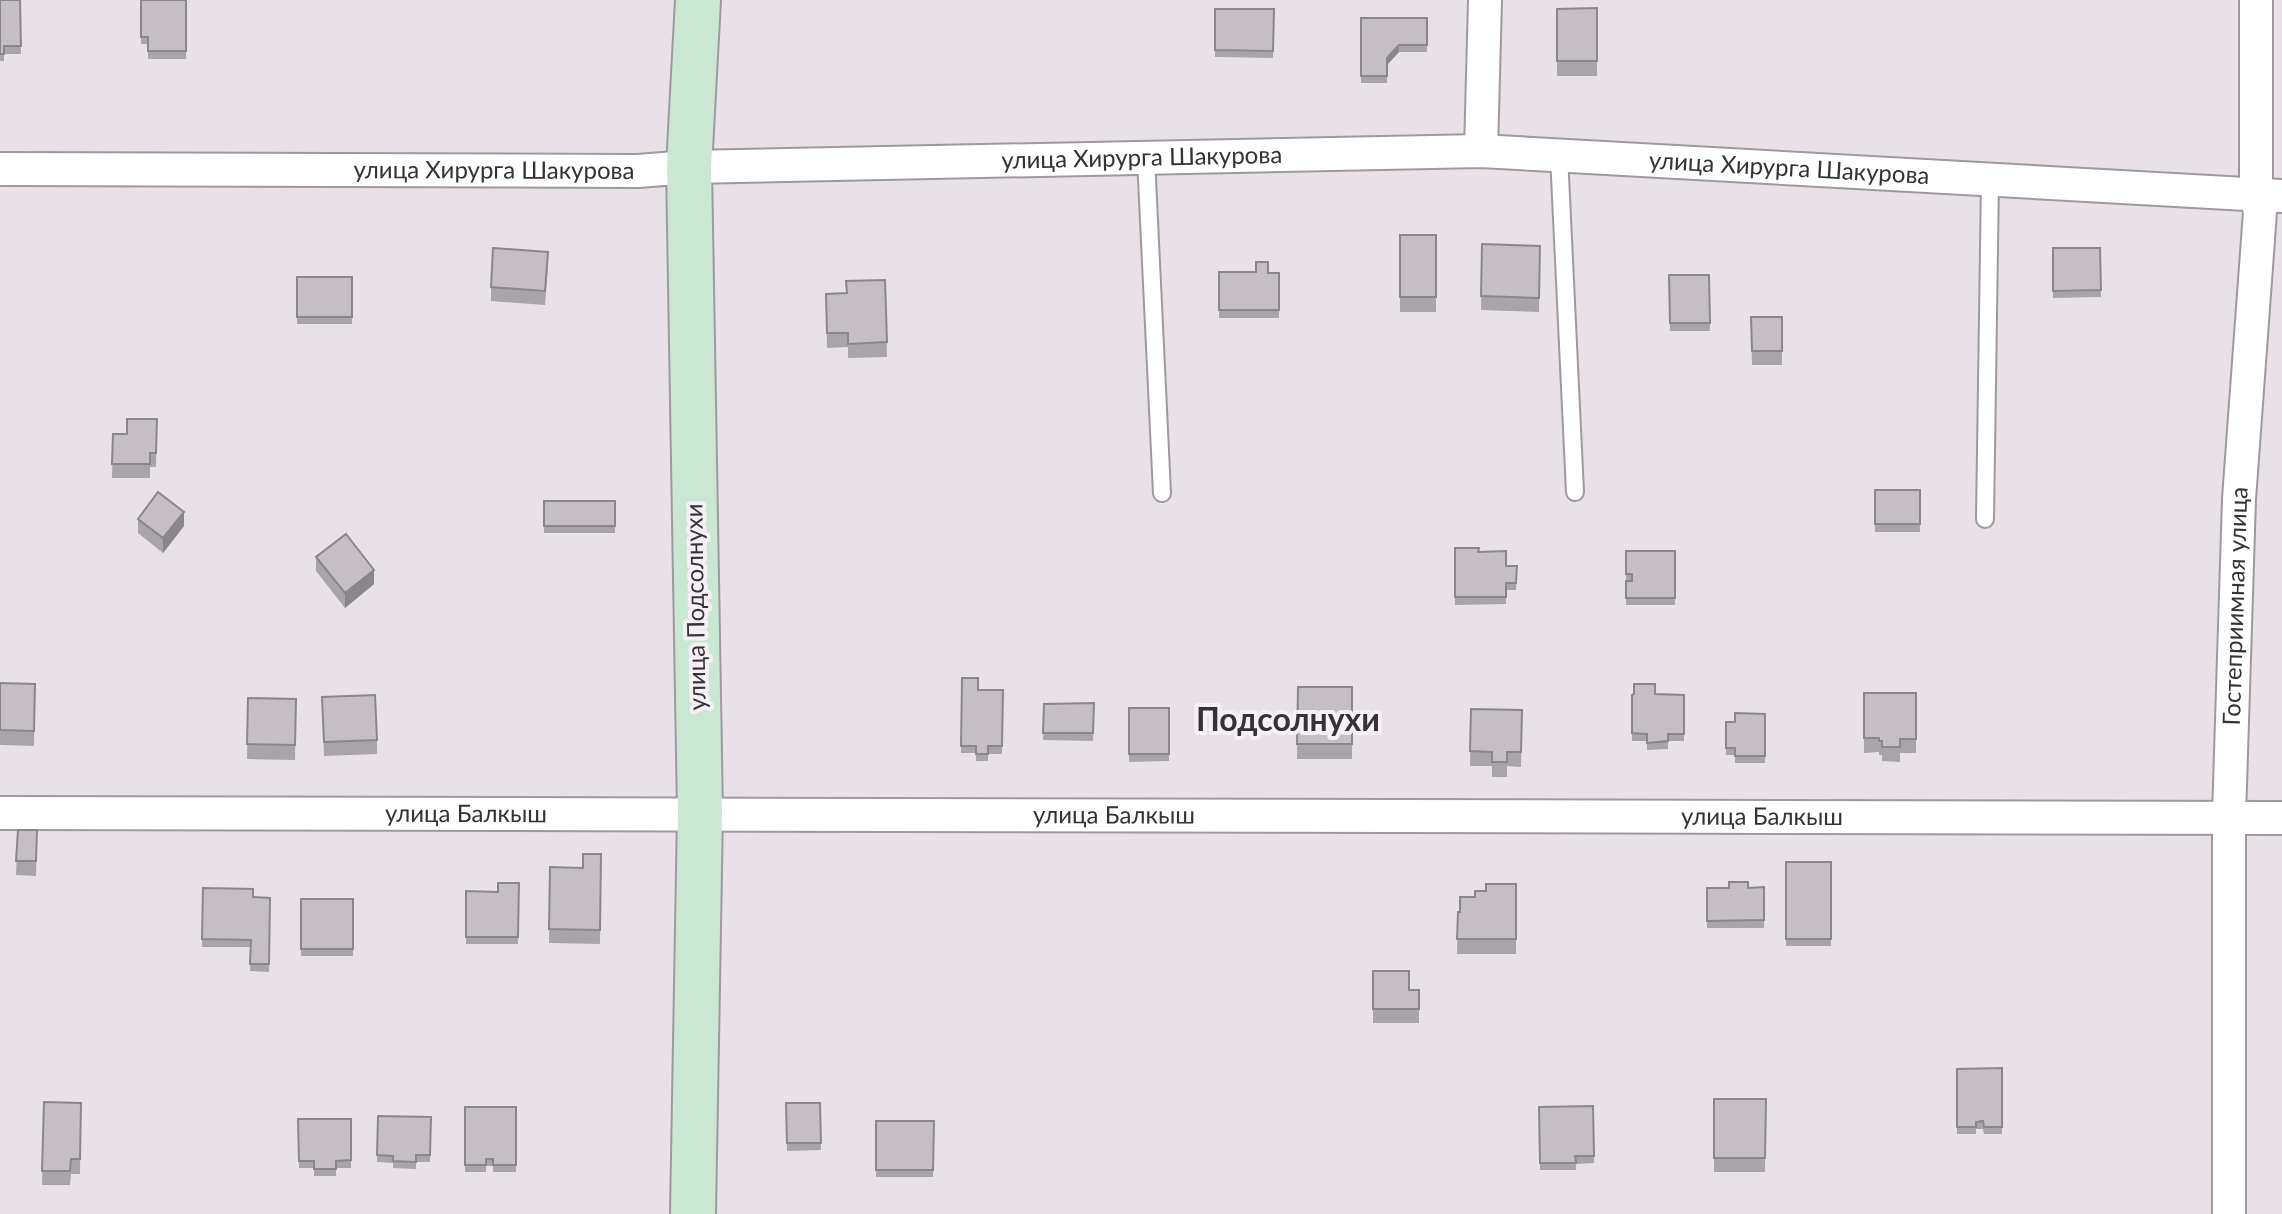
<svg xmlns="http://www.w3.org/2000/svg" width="2282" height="1214" font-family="Lato,sans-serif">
<rect width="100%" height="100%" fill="#e8e2e8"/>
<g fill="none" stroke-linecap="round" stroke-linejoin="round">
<defs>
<g id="lane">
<polyline points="1559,155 1575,492"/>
<polyline points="1146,158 1162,493"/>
<polyline points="1985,519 1990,180"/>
</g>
<g id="street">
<polyline points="1481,151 1485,0"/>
<path id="s1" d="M0,169L638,171L689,167L1481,151L2282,196"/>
<path id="s2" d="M0,813L2282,818"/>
<path id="s3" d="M2229,1214V817L2239,499L2260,212L2256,195V0"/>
</g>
<polyline id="secondary" points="693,1214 700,813 689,167 698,0"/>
</defs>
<use href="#lane" stroke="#9f999f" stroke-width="20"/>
<use href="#street" stroke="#9f999f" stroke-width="36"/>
<use href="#secondary" stroke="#9f999f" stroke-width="48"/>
<use href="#lane" stroke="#fff" stroke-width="16"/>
<use href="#street" stroke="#fff" stroke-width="32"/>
<use href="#secondary" stroke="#cae7d3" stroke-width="44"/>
</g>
<g fill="#a9a4a9">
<polygon points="0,0 20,0 21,54 4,54 4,61 0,61"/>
<polygon points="141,0 186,0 186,59 148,59 148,44 141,44"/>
<polygon points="1597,8 1597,76 1557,76 1557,9"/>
<polygon points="1215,9 1274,9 1273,58 1215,57"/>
<polygon points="1361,18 1427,18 1427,52 1399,52 1387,65 1387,83 1361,83"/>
<rect x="1400" y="235" width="36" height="77"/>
<polygon points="1482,244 1540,246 1539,312 1481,310"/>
<polygon points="2053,248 2100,248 2101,297 2053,298"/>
<polygon points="548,266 545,305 491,301 491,287"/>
<polygon points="1219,272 1279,273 1279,318 1219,318"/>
<polygon points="1669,275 1709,275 1710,331 1670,331"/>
<rect x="297" y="277" width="55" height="47"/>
<polygon points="885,280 887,357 848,358 848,347 827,348 826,294 846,293 846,281"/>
<polygon points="1751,317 1782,317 1782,365 1752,365"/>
<polygon points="157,419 156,467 150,467 150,478 112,478 113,434 127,434"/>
<rect x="1875" y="490" width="45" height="42"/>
<rect x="544" y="501" width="71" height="32"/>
<polygon points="138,519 184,526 163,553 138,533"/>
<polygon points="1455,548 1478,552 1506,566 1517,566 1516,590 1506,590 1506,604 1455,605"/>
<rect x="1626" y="551" width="49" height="54"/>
<polygon points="316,557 374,584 345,608 316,571"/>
<polygon points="962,678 978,690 1003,690 1002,754 988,754 988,761 976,761 976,753 961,753"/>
<polygon points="0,683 35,684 34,746 0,745"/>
<polygon points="1298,687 1352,687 1352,759 1297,759"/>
<polygon points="1864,693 1916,693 1916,753 1900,753 1900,762 1882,761 1882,755 1879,755 1879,752 1864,753"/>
<polygon points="1632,695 1684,695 1684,741 1668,741 1668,749 1647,750 1647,741 1632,741"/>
<polygon points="322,697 377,740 377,754 324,756"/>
<polygon points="248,698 296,699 295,760 247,759"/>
<polygon points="1094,703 1093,741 1043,740 1044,704"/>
<polygon points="1129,708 1169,708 1169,761 1129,762"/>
<polygon points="1471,709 1522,710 1521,767 1507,766 1507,777 1492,777 1492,766 1470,766"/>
<polygon points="1765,714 1765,763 1735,763 1735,755 1726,755 1726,722 1735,722"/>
<polygon points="18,830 37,830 36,876 16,875"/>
<polygon points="601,854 600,944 549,943 550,867 583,868"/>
<rect x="1786" y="862" width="45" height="84"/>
<polygon points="519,883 518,944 466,944 466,891 498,892"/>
<polygon points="1516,884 1516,954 1457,954 1458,912 1460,912 1475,897 1486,891"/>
<polygon points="1764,887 1764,928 1707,928 1707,888"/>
<polygon points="203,888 253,897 270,898 269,972 250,971 251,947 202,947"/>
<rect x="301" y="899" width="52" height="57"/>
<polygon points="1373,971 1409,990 1419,990 1419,1023 1373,1023"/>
<polygon points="2002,1068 2002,1134 1984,1134 1983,1129 1976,1129 1976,1134 1957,1134 1957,1069"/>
<polygon points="1714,1099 1766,1099 1765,1172 1714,1172"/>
<polygon points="44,1102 81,1103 80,1174 71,1174 70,1185 42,1185"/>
<polygon points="786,1103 820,1103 821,1150 787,1151"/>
<polygon points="1593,1106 1594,1163 1576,1164 1576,1170 1540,1170 1539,1107"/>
<polygon points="465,1107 516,1107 516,1172 493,1172 493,1166 486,1166 486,1172 465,1172"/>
<polygon points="378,1116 431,1117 430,1162 416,1162 416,1169 393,1168 393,1163 377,1162"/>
<polygon points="298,1119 351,1119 351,1168 336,1168 336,1176 314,1176 314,1168 299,1168"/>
<polygon points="876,1121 934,1121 933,1177 876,1177"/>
</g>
<g fill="#8a868a">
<polygon points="1399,45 1399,52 1387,65 1387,58"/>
<polygon points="184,512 184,526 163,553 163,538"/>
<polygon points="374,570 374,584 345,608 345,593"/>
</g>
<g fill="#c5bfc5" stroke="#8a868a" stroke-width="2">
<polygon points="0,0 20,0 21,46 4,46 4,54 0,54"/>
<polygon points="141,0 186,0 186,51 148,51 148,37 141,37"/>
<polygon points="1597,8 1597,61 1557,61 1557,9"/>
<polygon points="1215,9 1274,9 1273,51 1215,50"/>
<polygon points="1361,18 1427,18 1427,45 1399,45 1387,58 1387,76 1361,76"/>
<rect x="1400" y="235" width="36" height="62"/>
<polygon points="1482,244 1540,246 1539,298 1481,296"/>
<polygon points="493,248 548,252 545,291 491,287"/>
<polygon points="2053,248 2100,248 2101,290 2053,291"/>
<polygon points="1256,262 1268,262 1268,273 1279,273 1279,310 1219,310 1219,272 1256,272"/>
<polygon points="1669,275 1709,275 1710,323 1670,323"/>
<rect x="297" y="277" width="55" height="40"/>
<polygon points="885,280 887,342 848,344 848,333 827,333 826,294 847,293 846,281"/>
<polygon points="1751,317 1782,317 1782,351 1752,351"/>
<polygon points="127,419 157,419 156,453 150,453 150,464 112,464 113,434 127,434"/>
<rect x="1875" y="490" width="45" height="34"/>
<polygon points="158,492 184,512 163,538 138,519"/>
<rect x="544" y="501" width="71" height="25"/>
<polygon points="346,534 374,570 345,593 316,557"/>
<polygon points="1455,548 1479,548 1478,552 1506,551 1506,566 1517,566 1516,583 1506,583 1506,597 1455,597"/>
<polygon points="1626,551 1675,551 1675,598 1626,598 1626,581 1632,581 1632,574 1626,574"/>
<polygon points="962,678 978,678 978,690 1003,690 1002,746 988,746 988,754 976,754 976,746 961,746"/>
<polygon points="0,683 35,684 34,731 0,730"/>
<polygon points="1634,684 1655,684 1655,694 1684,695 1684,734 1668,734 1668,741 1647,743 1647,734 1632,733 1632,695 1634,694"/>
<polygon points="1298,687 1352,687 1352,744 1297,744"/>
<polygon points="1864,693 1916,693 1916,739 1900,739 1900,747 1882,747 1882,741 1879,741 1879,738 1864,738"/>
<polygon points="375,695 377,740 324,742 322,697"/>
<polygon points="248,698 296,699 295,745 247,744"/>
<polygon points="1094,703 1093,733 1043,733 1044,704"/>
<rect x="1129" y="708" width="40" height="46"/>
<polygon points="1471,709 1522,710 1521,752 1507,752 1507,762 1492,762 1492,752 1470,751"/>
<polygon points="1735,713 1765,714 1765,756 1735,756 1735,748 1726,748 1726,722 1735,722"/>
<polygon points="18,830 37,830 36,861 16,861"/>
<polygon points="583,854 601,854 600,930 549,929 550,867 583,868"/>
<rect x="1786" y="862" width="45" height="77"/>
<polygon points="1729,882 1748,882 1748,888 1764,887 1764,920 1707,921 1707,888 1729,888"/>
<polygon points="498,883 519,883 518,937 466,937 466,891 498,892"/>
<polygon points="1486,884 1516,884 1516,939 1457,939 1458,912 1460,912 1460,897 1475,897 1475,891 1486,891"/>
<polygon points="203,888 253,889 253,897 270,898 269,964 250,964 251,940 202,939"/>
<rect x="301" y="899" width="52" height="50"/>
<polygon points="1373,971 1409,971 1409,990 1419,990 1419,1009 1373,1009"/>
<polygon points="2002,1068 2002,1127 1984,1127 1983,1121 1976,1122 1976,1127 1957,1127 1957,1069"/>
<polygon points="1714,1099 1766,1099 1765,1158 1714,1158"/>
<polygon points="44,1102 81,1103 80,1159 71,1159 70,1171 42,1171"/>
<polygon points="786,1103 820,1103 821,1143 787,1143"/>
<polygon points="1593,1106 1594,1156 1575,1156 1576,1163 1540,1163 1539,1107"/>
<polygon points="465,1107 516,1107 516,1165 493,1165 493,1159 486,1159 486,1165 465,1165"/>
<polygon points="378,1116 431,1117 430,1155 416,1155 416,1162 393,1161 393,1156 377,1155"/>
<polygon points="298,1119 351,1119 351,1160 336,1161 336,1169 314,1169 314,1161 299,1161"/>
<polygon points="876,1121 934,1121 933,1170 876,1170"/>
</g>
<g text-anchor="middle" stroke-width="8" stroke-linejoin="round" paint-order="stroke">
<g font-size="24" fill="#343234" stroke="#f6eff5">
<text dy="8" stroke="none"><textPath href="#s1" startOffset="1142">улица Хирурга Шакурова</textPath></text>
<text dy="8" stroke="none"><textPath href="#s1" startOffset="1790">улица Хирурга Шакурова</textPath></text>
<text dy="8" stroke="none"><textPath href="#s1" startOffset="494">улица Хирурга Шакурова</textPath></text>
<text dy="8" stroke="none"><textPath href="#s3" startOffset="608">Гостеприимная улица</textPath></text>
<text transform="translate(696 607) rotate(-91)" y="8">улица Подсолнухи</text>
<text dy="8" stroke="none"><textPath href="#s2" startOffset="466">улица Балкыш</textPath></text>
<text dy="8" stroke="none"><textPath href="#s2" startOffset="1114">улица Балкыш</textPath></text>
<text dy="8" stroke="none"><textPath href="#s2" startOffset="1762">улица Балкыш</textPath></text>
</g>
<g font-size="32" font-weight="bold" fill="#343234" stroke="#f6eff5">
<text x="1288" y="731">Подсолнухи</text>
</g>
</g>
</svg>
